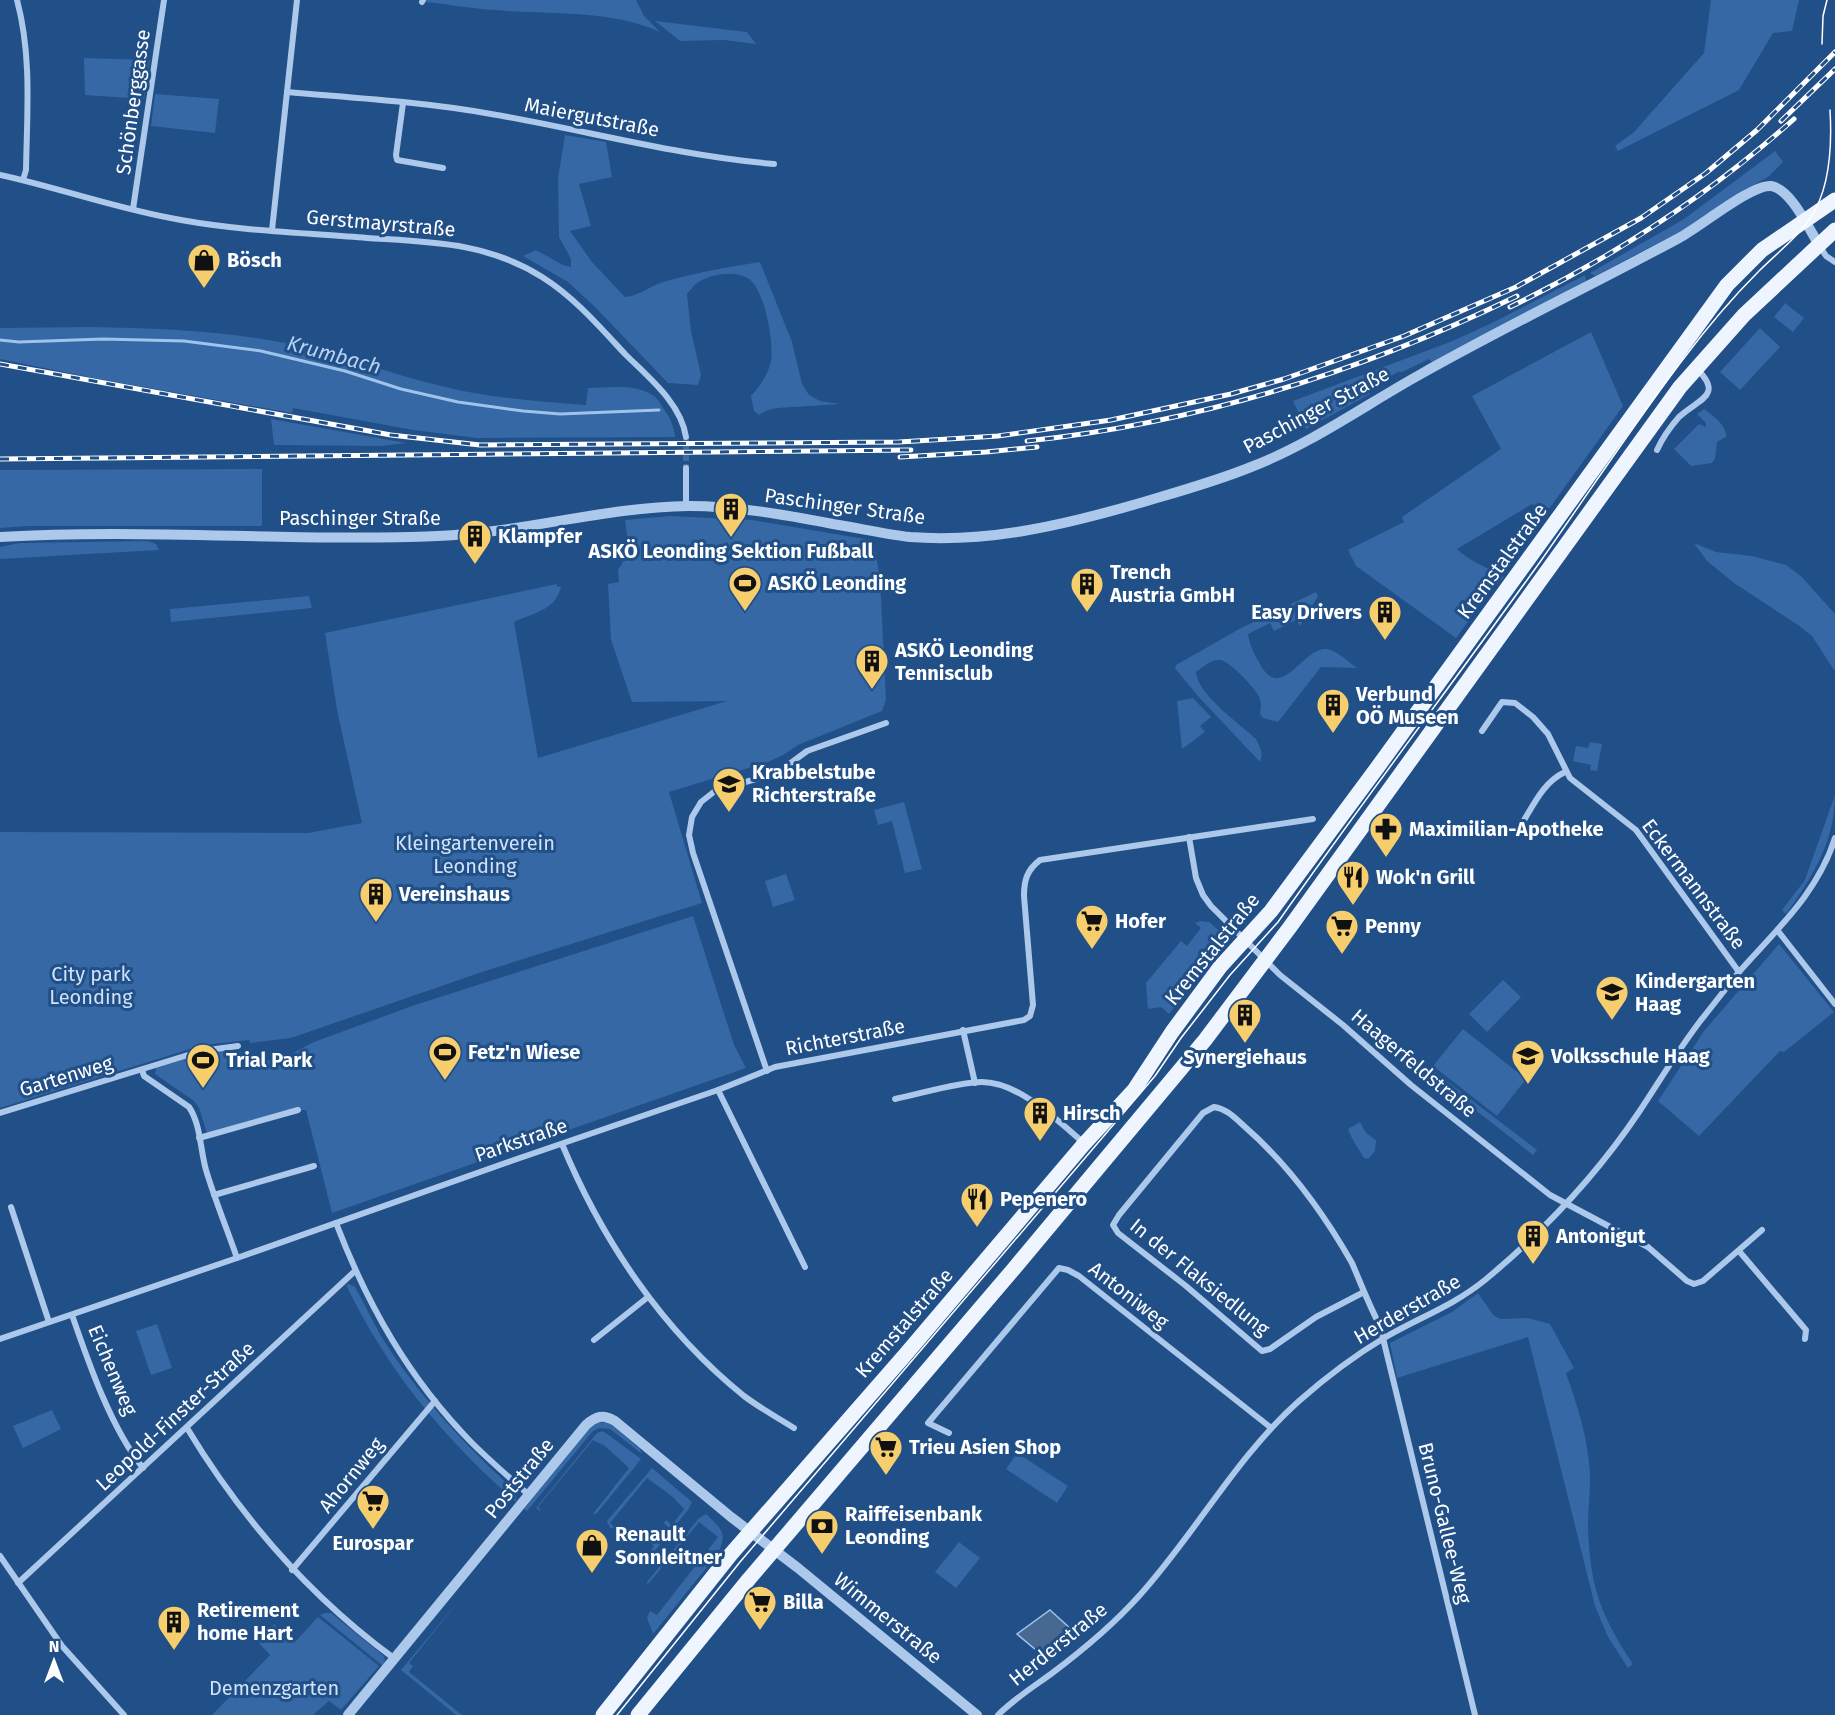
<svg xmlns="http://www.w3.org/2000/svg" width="1835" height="1715" font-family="'Fira Sans',sans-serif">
<rect width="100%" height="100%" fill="#214f87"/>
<g fill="#3568a4">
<path d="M426,0H636L644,16L660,32C610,9 549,15 495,10C472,9 449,4 426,2Z"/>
<polygon points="1711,0 1799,0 1792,31 1773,33 1739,90 1618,151 1615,146 1634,132 1704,53"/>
<polygon points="655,21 747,32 756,44 724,40 680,41"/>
<polygon points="84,58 150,60 144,99 85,95"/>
<polygon points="155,94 219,99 215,133 151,126"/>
<path d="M565,135L606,142L612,177L579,184L591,226L570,231L592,262L625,297C639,296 650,286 663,282C695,273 727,267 760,262L792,342L802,384L809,395L820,401L841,404L777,408L768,410L759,415L754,411L751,396C760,386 768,375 771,361C774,342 765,291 749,279C735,270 714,274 700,281C695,284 691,289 687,294L691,331L701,375L698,385L668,383L595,307L568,282L523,256L536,250L563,265L571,267V259L559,237L558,178Z"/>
<polygon points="1775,151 1783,162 1768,177 1732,197 1687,228 1595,276 1590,273 1684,219"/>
<polygon points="1585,275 1586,281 1432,362 1429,359 1402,372 1398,372 1367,390 1370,394 1306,429 1293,401 1450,342 1492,323"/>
<polygon points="1785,303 1804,318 1793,332 1774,317"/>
<path d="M91,327C158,328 226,331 291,344C342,355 391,374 441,386C489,398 537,401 586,405L588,388C608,388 636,383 654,396C658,399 662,406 665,411C671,419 674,427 675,437L477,438L413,430L293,408L292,413L98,379L0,359V328Z"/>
<polygon points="1760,328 1780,347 1740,390 1720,372"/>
<path d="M1591,332L1623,406L1546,513L1532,504L1457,549C1470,562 1489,568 1504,577L1485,598L1456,638L1356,566L1348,550L1404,522L1402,517L1501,449L1472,396Z"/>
<path d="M1704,409C1713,416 1727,425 1726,437L1717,442L1715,459L1712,463L1691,466L1674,449L1699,424L1706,427V423L1697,414Z"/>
<polygon points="271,419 406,443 382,446 274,445"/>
<polygon points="262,469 262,526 29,526 0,528 0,470"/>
<path d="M670,516L752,520L871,540L874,544L880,578L886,700L882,711L798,745L783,755L768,762L669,792L702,903L482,972L291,1038L250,1043L249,1040L203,1045L0,1108V832L308,833L362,823L337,710L325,633L557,584V587L561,586C557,610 533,613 514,622L538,758L727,701L632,702L611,640L608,584L619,582L618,570L629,552L625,520Z"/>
<polygon points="147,541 156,544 159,550 0,559 0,547 19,543"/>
<polygon points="1694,543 1716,552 1752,556 1786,565 1801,576 1835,614 1835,669 1834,670 1812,636 1798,625 1734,583 1707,561"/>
<path d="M1316,592L1318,596L1300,626L1296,620L1274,631L1270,623L1248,634C1250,646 1254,654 1260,664C1281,703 1302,649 1325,649C1334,648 1349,662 1357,668L1321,667L1278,722L1263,718L1260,714C1261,707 1262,701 1258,695C1254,687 1230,662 1221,660C1212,659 1204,666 1196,672C1197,694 1240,724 1256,739C1260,747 1264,754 1260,762L1196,694L1175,668L1176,665L1241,628Z"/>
<polygon points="309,596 312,608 171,622 170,609"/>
<polygon points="1193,698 1211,717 1200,726 1205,732 1182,749 1177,701"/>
<polygon points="1590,742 1602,744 1597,771 1590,770 1591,765 1573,761 1576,746 1588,748"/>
<path d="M1835,795C1835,841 1812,878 1786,914L1782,910L1805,880Z"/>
<polygon points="904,802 922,869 905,873 892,821 878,825 874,810"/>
<polygon points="786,874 795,900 773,907 765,881"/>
<polygon points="693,916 734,1045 746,1068 332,1213 306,1110 283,1111 207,1133 199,1108 194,1101 155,1074 156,1068 212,1051 225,1050 240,1052 260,1061 279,1060 314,1042 412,1006"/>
<polygon points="1200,921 1209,922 1223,934 1219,939 1220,948 1169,1014 1161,1007 1148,1009 1146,983 1181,941 1187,946 1201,928 1195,923"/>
<polygon points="1779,944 1834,1012 1784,1052 1780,1051 1699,1136 1658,1101 1704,1031"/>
<polygon points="1503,980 1521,997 1487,1032 1469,1014"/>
<polygon points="1463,1029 1526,1079 1497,1116 1433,1066"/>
<polygon points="1431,1069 1537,1150 1533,1155 1428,1073"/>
<path d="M1360,1122L1366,1133L1376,1140L1375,1151L1368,1159L1364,1158C1358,1148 1352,1140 1348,1129Z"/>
<path d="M350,1284L355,1287C364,1303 372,1320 381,1336C417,1394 463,1443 513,1489L516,1494V1502C443,1437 389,1373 346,1285Z"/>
<path d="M1478,1293L1494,1316L1501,1319L1528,1318L1550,1324L1574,1368L1566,1373C1576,1402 1586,1431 1589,1462C1592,1483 1588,1505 1588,1526C1590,1587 1600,1614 1633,1664L1628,1668L1608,1637L1595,1606L1528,1337L1397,1378L1390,1343L1452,1312Z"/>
<polygon points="157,1324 172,1368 151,1375 136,1331"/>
<polygon points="52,1410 61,1429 23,1448 13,1426"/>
<polygon points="608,1422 640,1449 642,1454 610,1429 599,1428 593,1431 527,1511 524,1509 590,1428 597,1423"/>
<polygon points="603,1431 641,1459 638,1463 597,1513 592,1515 629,1468 605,1446 593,1440 538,1507 541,1510 540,1511 536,1508 597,1433"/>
<polygon points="1017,1453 1068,1486 1057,1503 1006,1469"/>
<polygon points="652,1468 692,1502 688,1510 649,1558 646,1561 641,1561 638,1556 641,1550 647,1555 654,1546 648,1541 651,1538 657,1543 669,1528 664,1523 666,1520 672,1525 684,1509 673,1497 647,1478 610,1523 616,1528 610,1528 607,1521"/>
<path d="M706,1514C722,1529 729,1534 716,1556L653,1634L647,1618L650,1611L657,1615L718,1537L699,1522L649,1583L647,1584V1582L699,1518Z"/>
<polygon points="959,1542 980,1558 956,1588 935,1572"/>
<polygon points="461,1598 409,1663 413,1666 409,1672 462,1715 456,1715 401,1670"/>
<polygon points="325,1613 331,1613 384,1656 385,1661 383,1666 320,1615"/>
<polygon points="318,1617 379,1666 341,1710 329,1701 313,1715 212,1715 270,1655 256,1640 265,1631 267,1632 274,1624 294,1643"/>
</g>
<polygon fill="#476890" stroke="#a0c3eb" stroke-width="1.5" points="1050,1610 1073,1631 1042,1655 1017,1634"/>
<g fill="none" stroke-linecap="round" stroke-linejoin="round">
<polyline stroke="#a0c3eb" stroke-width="3" points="0,340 19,342 103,339 184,341 261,351 345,371 401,389 458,402 523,411 560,414 659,410"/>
<polyline stroke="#426999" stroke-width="6" stroke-dasharray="6 3" stroke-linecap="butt" points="686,437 686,468"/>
<g stroke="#acc8ea" stroke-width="6">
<path d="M17,0C32,56 27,113 26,170L23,180"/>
<polyline points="422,2 423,0"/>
<path d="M287,92C355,98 424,102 491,114C585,130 678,156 774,164"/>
<polyline points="403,103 396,155 397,160 443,168"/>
<path d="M0,175C60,188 120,210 181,220C242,231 305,233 367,238C429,242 487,242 542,277C574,297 599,326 625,354C648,377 681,403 686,437"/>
<polyline points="133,209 164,0"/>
<polyline points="272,230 297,0"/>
<polyline points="1819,245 1826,256 1835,262"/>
<path d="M1657,450C1662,439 1671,426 1679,417C1698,399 1725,396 1696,368"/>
<polyline points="686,468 686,506"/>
<polyline points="1482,731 1502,702 1515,703 1533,717 1548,734 1570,778 1636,830 1739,972"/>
<path d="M1523,822C1535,802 1544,782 1565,772"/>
<polyline points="1189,837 1196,878 1203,895 1211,906 1280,975 1343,1025 1411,1085 1550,1195 1648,1247 1687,1281 1694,1284 1703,1281 1762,1230"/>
<polyline points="1778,931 1835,1004"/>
<polyline points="963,1030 975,1083"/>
<path d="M142,1070L144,1076L189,1107C201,1125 200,1149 206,1170C215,1200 227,1229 237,1258L514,1160L718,1090L775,1067L1024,1020L1030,1016L1033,1005L1024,896C1024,880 1027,870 1040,860L1313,819"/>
<polyline points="767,1071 693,853 689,835 692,817 701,802 715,791 770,775 780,771 807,751 886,723"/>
<polyline points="718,1090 805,1267"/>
<path d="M895,1099C920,1094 958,1082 982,1082C1018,1082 1057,1120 1084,1143"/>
<polyline points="0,1113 201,1051 238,1046"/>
<polyline points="199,1138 298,1110"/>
<path d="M562,1144C602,1240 662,1330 744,1396C760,1408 778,1418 794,1428"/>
<polyline points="214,1195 314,1166"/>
<polyline points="11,1207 49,1322"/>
<path d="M336,1223C368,1306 409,1379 472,1443C490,1461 510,1478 529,1495"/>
<polyline points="1739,1251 1806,1330 1805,1339"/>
<path d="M1364,1292L1316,1317L1270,1349L1262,1351L1186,1286L1118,1233L1113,1225L1119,1215L1203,1113L1214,1107C1227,1109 1235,1118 1244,1126C1289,1165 1323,1212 1352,1263C1361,1284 1369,1305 1380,1326L1475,1715"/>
<path d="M72,1315C89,1364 111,1428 143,1468"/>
<polyline points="0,1339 237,1258"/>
<polyline points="594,1340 648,1297"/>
<path d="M187,1428C242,1519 309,1596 395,1659"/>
<polyline points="949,1433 928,1423 1059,1268 1068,1270 1079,1276 1270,1427"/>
<polyline points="0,1556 62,1646 124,1715"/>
<polyline points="292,1570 435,1401"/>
<polyline points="18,1583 355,1271"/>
<path d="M998,1715C1014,1699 1033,1687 1051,1674C1083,1650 1113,1625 1139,1596C1196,1533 1236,1457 1299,1401C1325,1378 1354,1356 1384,1338C1418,1318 1453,1306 1485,1280C1544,1231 1596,1176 1639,1112C1659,1082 1678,1050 1701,1020C1714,1004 1726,988 1739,972C1776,930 1818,893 1835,838"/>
</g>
<g stroke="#acc8ea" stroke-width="10">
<path d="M0,537C146,528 292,542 438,536C522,533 604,507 689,506C737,506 786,515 833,524C859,528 884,534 910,537C989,543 1064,525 1140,503C1177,492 1214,482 1251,467C1311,444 1365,405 1421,374C1506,326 1594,284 1679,238C1700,227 1752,184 1771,186C1791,189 1809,229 1819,245"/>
<path d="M348,1715L586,1425C596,1416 603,1414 615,1421L731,1517L798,1568L977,1715"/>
</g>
<g stroke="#eff5fe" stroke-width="15">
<polyline points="603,1715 731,1554 905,1355 1084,1144 1134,1090 1172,1032 1220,967 1271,911 1377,768 1727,285 1762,250 1835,200"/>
<polyline points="638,1715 749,1579 1012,1271 1205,1040 1290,927 1680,387 1744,315 1835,230"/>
</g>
<g stroke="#fff" stroke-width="1.5">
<polyline points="1822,44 1823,16 1827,0"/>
<path d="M617,1715L740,1562L1155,1076L1181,1038L1230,975L1278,922C1363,801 1453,683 1540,562C1587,495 1632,427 1681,362C1705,330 1731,299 1759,271C1777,253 1797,238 1811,217C1830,188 1832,144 1830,110"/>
</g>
<defs>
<g id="rail">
<polyline points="1781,121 1835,69"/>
<path d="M1510,307C1613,257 1708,196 1794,119"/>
<polyline points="0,364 391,435 480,445 899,442 998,436 1111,420 1231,394 1284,379 1404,336 1516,287 1641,218 1706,173 1757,130 1835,52"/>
<path d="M1027,441C1198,423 1363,371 1517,296"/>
<polyline points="900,457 986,452 1037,447"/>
<polyline points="0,459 911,450"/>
</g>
</defs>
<use href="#rail" stroke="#fff" stroke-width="5"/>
<use href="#rail" stroke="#214f87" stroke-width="3" stroke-dasharray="9" stroke-linecap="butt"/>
</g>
<defs>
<symbol id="shop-pin" viewBox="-11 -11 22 30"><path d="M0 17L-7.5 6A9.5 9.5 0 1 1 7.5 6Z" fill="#f6ce6d" stroke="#214f87"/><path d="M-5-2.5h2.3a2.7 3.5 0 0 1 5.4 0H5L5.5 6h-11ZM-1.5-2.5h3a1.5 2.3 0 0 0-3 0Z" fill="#111"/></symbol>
<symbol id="building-pin" viewBox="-11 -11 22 30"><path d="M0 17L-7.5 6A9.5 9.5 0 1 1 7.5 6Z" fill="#f6ce6d" stroke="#214f87"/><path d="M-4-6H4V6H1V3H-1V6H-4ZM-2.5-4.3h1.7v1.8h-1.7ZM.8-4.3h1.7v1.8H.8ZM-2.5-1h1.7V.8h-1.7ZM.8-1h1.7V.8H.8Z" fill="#111"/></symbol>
<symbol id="stadium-pin" viewBox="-11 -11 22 30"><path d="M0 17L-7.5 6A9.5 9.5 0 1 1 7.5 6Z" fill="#f6ce6d" stroke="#214f87"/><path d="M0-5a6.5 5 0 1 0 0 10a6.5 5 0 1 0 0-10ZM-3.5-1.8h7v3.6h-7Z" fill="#111"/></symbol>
<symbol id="school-pin" viewBox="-11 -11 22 30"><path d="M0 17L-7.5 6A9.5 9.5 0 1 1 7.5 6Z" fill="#f6ce6d" stroke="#214f87"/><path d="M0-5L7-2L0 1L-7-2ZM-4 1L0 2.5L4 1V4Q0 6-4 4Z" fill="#111"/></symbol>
<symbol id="pharmacy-pin" viewBox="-11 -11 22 30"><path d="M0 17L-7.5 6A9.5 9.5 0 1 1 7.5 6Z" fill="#f6ce6d" stroke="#214f87"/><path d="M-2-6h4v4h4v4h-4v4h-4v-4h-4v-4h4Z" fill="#111"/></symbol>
<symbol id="restaurant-pin" viewBox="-11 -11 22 30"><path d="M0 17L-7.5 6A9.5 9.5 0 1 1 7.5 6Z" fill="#f6ce6d" stroke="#214f87"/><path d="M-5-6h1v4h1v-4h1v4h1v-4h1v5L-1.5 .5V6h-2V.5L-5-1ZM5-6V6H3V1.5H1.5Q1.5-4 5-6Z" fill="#111"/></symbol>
<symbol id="supermarket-pin" viewBox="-11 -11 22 30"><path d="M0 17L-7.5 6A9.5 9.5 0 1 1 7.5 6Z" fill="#f6ce6d" stroke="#214f87"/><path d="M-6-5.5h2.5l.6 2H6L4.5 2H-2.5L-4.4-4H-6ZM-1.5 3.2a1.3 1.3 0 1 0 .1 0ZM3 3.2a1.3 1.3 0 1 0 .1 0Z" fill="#111"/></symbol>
<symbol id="bank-pin" viewBox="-11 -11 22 30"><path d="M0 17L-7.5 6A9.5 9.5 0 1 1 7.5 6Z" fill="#f6ce6d" stroke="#214f87"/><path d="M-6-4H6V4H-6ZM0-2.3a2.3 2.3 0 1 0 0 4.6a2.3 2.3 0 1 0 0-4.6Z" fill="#111"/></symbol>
</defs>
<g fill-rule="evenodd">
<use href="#shop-pin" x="185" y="241" width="38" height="52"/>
<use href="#building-pin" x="712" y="490" width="38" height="52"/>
<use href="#building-pin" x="456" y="517" width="38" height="52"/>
<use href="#stadium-pin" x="726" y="564" width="38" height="52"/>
<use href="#building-pin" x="1068" y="565" width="38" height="52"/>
<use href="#building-pin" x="1366" y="593" width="38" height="52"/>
<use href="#building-pin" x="853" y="642" width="38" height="52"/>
<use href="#building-pin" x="1314" y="686" width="38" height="52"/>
<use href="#school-pin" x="710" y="765" width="38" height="52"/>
<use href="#pharmacy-pin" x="1367" y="810" width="38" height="52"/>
<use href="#restaurant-pin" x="1334" y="858" width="38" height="52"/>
<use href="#building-pin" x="357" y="875" width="38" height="52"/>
<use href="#supermarket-pin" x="1073" y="902" width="38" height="52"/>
<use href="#supermarket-pin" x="1323" y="907" width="38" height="52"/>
<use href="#school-pin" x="1593" y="973" width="38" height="52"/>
<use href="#building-pin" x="1226" y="996" width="38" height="52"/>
<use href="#stadium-pin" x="426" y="1033" width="38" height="52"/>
<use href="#school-pin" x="1509" y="1037" width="38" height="52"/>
<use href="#stadium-pin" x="184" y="1041" width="38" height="52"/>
<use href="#building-pin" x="1021" y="1094" width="38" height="52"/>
<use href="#restaurant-pin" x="958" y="1180" width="38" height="52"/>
<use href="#building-pin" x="1514" y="1217" width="38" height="52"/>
<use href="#supermarket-pin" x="867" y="1428" width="38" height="52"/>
<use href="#supermarket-pin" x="354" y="1482" width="38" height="52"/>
<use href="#bank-pin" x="803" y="1507" width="38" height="52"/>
<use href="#shop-pin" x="573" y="1526" width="38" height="52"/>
<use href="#supermarket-pin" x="741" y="1583" width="38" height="52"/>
<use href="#building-pin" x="155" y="1603" width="38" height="52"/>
</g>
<g text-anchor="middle" stroke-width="6" stroke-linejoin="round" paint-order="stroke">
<g font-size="20" fill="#fff" stroke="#214f87">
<text transform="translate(133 102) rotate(-82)" y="7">Schönberggasse</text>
<text transform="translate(592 117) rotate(11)" y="7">Maiergutstraße</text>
<text transform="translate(381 223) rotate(5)" y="7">Gerstmayrstraße</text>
<text transform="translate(1316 410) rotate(-28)" y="7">Paschinger Straße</text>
<text transform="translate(845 506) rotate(8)" y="7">Paschinger Straße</text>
<text x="360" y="525">Paschinger Straße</text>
<text transform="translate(1502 561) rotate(-54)" y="7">Kremstalstraße</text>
<text transform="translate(1694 884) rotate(53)" y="7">Eckermannstraße</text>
<text transform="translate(1212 949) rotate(-51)" y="7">Kremstalstraße</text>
<text transform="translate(845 1037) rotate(-11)" y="7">Richterstraße</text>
<text transform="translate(1414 1063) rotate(40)" y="7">Haagerfeldstraße</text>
<text transform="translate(66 1076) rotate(-17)" y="7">Gartenweg</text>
<text transform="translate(521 1140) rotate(-19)" y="7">Parkstraße</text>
<text transform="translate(1200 1277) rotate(39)" y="7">In der Flaksiedlung</text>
<text transform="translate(1129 1295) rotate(38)" y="7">Antoniweg</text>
<text transform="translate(1407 1309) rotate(-30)" y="7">Herderstraße</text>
<text transform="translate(904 1323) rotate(-49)" y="7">Kremstalstraße</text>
<text transform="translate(113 1370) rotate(67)" y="7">Eichenweg</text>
<text transform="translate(175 1416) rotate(-43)" y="7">Leopold-Finster-Straße</text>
<text transform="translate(351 1475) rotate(-51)" y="7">Ahornweg</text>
<text transform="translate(519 1478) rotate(-51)" y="7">Poststraße</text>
<text transform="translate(1445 1523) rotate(76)" y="7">Bruno-Gallee-Weg</text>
<text transform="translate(888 1618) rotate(39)" y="7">Wimmerstraße</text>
<text transform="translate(1058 1644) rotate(-39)" y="7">Herderstraße</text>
</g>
<g font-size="20" font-weight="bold" fill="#fff" stroke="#214f87" text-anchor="start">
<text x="227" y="267">Bösch</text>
<text x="498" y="543">Klampfer</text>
<text x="731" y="558" text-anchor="middle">ASKÖ Leonding Sektion Fußball</text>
<text x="1110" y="579">Trench<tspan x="1110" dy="23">Austria GmbH</tspan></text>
<text x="768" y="590">ASKÖ Leonding</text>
<text x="1362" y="619" text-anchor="end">Easy Drivers</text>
<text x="895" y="657">ASKÖ Leonding<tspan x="895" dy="23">Tennisclub</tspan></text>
<text x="1356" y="701">Verbund<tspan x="1356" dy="23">OÖ Museen</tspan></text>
<text x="752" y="779">Krabbelstube<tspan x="752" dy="23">Richterstraße</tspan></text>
<text x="1409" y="836">Maximilian-Apotheke</text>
<text x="1376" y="884">Wok'n Grill</text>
<text x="399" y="901">Vereinshaus</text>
<text x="1115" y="928">Hofer</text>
<text x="1365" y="933">Penny</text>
<text x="1635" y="988">Kindergarten<tspan x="1635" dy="23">Haag</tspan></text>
<text x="468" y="1059">Fetz'n Wiese</text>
<text x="1551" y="1063">Volksschule Haag</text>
<text x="1245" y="1064" text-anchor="middle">Synergiehaus</text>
<text x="226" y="1067">Trial Park</text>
<text x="1063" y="1120">Hirsch</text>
<text x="1000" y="1206">Pepenero</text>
<text x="1556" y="1243">Antonigut</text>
<text x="909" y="1454">Trieu Asien Shop</text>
<text x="845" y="1521">Raiffeisenbank<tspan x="845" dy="23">Leonding</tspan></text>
<text x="615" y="1541">Renault<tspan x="615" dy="23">Sonnleitner</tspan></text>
<text x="373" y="1550" text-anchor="middle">Eurospar</text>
<text x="783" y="1609">Billa</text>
<text x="197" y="1617">Retirement<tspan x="197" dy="23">home Hart</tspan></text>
</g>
<g font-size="20" fill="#d0e2f7" stroke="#214f87">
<text x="475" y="850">Kleingartenverein<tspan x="475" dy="23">Leonding</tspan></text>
<text x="91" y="981">City park<tspan x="91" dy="23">Leonding</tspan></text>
<text x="274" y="1695">Demenzgarten</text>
</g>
<g font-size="21" font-style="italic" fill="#b7d2f1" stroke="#214f87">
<text transform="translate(334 355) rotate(15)" y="7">Krumbach</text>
</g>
</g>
<g transform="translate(54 1661)" stroke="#214f87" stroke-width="4.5" paint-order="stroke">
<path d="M0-4.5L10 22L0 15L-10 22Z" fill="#ffffff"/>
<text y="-9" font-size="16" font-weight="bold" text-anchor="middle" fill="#ffffff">N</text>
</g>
</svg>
